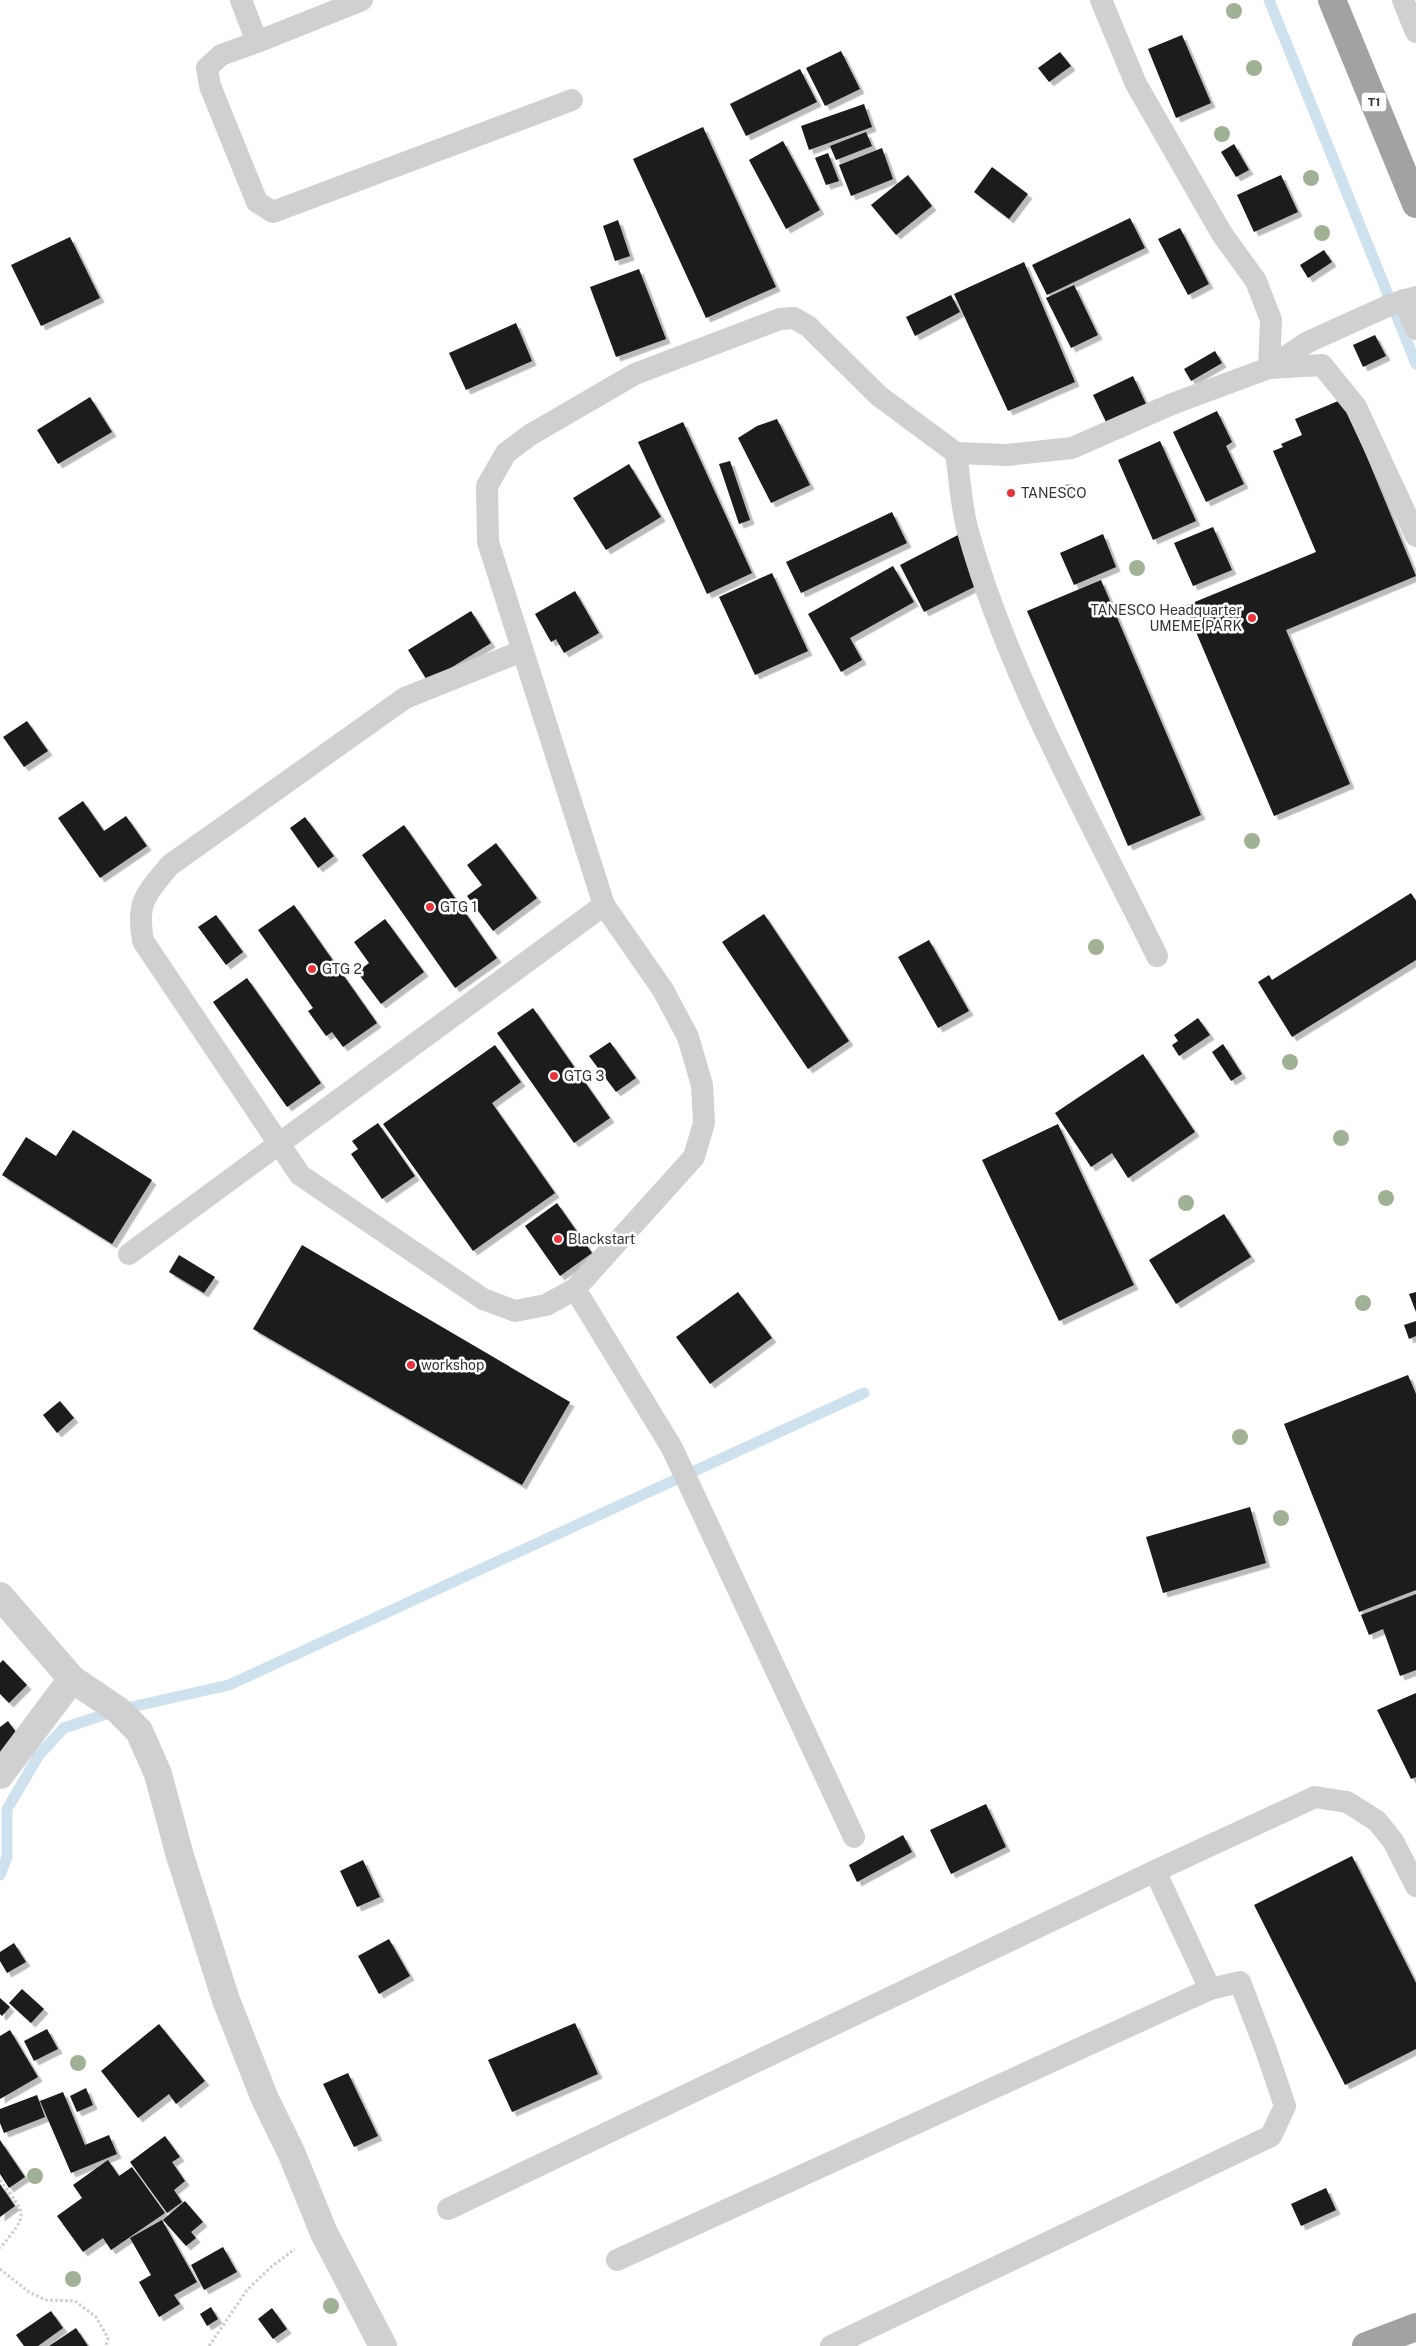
<svg xmlns="http://www.w3.org/2000/svg" width="1416" height="2346" font-family="'Public Sans',sans-serif">
<defs>
<filter id="shadow"><feDropShadow dx="4.5" dy="4.5" stdDeviation="0" flood-color="#0004"/></filter>
</defs>
<rect width="100%" height="100%" fill="#fff"/>
<g fill="none" stroke-linecap="round" stroke-linejoin="round">
<g stroke="#cee1ef" stroke-width="11">
<polyline points="1269,0 1416,364"/>
<polyline points="0,1875 7,1857 7,1809 39,1755 64,1728 118,1710 229,1685 864,1393"/>
</g>
</g>
<g fill="#1a1a1a" filter="url(#shadow)">
<polygon points="1182,35 1211,103 1176,118 1148,49"/>
<polygon points="841,51 860,89 825,106 806,68"/>
<polygon points="1060,52 1071,66 1049,82 1038,68"/>
<polygon points="800,69 817,102 746,136 730,104"/>
<polygon points="864,104 872,127 809,150 801,126"/>
<polygon points="703,127 776,287 706,318 633,159"/>
<polygon points="866,132 872,146 836,160 830,146"/>
<polygon points="783,141 820,210 786,229 749,160"/>
<polygon points="1234,144 1249,170 1236,177 1221,152"/>
<polygon points="882,148 893,179 851,196 839,165"/>
<polygon points="828,153 839,181 826,185 815,158"/>
<polygon points="992,167 1028,194 1009,219 974,192"/>
<polygon points="908,175 932,206 896,235 871,205"/>
<polygon points="1281,175 1298,212 1254,232 1237,195"/>
<polygon points="1130,218 1145,248 1047,295 1032,265"/>
<polygon points="618,220 630,256 615,261 603,226"/>
<polygon points="1180,228 1209,284 1188,295 1158,239"/>
<polygon points="70,237 100,298 41,326 11,265"/>
<polygon points="1324,250 1332,262 1308,278 1300,265"/>
<polygon points="1024,262 1075,382 1008,411 954,294"/>
<polygon points="639,269 666,339 616,357 590,287"/>
<polygon points="1074,285 1098,335 1071,348 1046,298"/>
<polygon points="951,295 960,312 915,336 906,317"/>
<polygon points="516,323 532,361 466,390 449,353"/>
<polygon points="1375,335 1386,356 1363,367 1353,345"/>
<polygon points="1215,351 1222,363 1191,381 1184,369"/>
<polygon points="1133,376 1147,406 1107,424 1093,395"/>
<polygon points="90,397 112,432 58,464 37,430"/>
<polygon points="1343,399 1416,576 1286,630 1350,784 1274,816 1185,606 1316,552 1273,451 1283,447 1281,444 1302,435 1295,419"/>
<polygon points="1217,411 1232,442 1226,446 1244,484 1206,502 1173,432"/>
<polygon points="777,419 810,485 771,503 738,438 757,426"/>
<polygon points="683,422 752,573 707,594 638,442"/>
<polygon points="1160,441 1196,521 1153,540 1118,460"/>
<polygon points="730,461 750,520 739,524 719,464"/>
<polygon points="629,464 661,517 606,550 573,498"/>
<polygon points="892,512 907,543 801,593 786,562"/>
<polygon points="1213,527 1232,570 1193,586 1174,543"/>
<polygon points="1103,534 1116,567 1074,585 1060,553"/>
<polygon points="958,535 982,583 924,612 900,565"/>
<polygon points="893,566 914,602 850,638 862,660 841,672 808,614"/>
<polygon points="772,573 808,651 755,675 719,597"/>
<polygon points="1101,580 1201,815 1128,846 1027,611"/>
<polygon points="575,591 599,633 564,653 556,639 551,642 535,614"/>
<polygon points="471,611 491,643 428,682 408,650"/>
<polygon points="27,721 48,751 24,767 3,737"/>
<polygon points="83,801 104,831 126,816 147,846 100,878 58,818"/>
<polygon points="305,817 334,856 318,868 290,828"/>
<polygon points="404,825 497,958 455,988 362,855"/>
<polygon points="496,843 537,898 493,931 467,896 482,885 467,865"/>
<polygon points="1411,893 1416,901 1416,960 1292,1037 1258,982 1269,975 1272,980"/>
<polygon points="294,905 377,1023 343,1047 332,1032 326,1036 308,1011 313,1008 258,930"/>
<polygon points="764,914 849,1041 808,1069 722,942"/>
<polygon points="216,915 243,952 226,965 198,927"/>
<polygon points="385,919 424,972 381,1004 357,972 369,963 354,942"/>
<polygon points="929,940 969,1011 938,1028 898,957"/>
<polygon points="247,978 321,1083 287,1107 213,1002"/>
<polygon points="533,1008 610,1118 574,1143 497,1033"/>
<polygon points="1198,1018 1210,1035 1179,1056 1172,1045 1178,1041 1174,1035"/>
<polygon points="610,1042 636,1078 616,1092 589,1056"/>
<polygon points="1223,1044 1242,1074 1231,1081 1212,1052"/>
<polygon points="495,1045 521,1082 492,1103 555,1193 473,1251 383,1124"/>
<polygon points="1143,1054 1195,1132 1128,1178 1112,1153 1091,1167 1055,1113"/>
<polygon points="378,1123 415,1176 382,1199 351,1154 358,1149 352,1141"/>
<polygon points="1058,1124 1134,1285 1059,1321 982,1160"/>
<polygon points="73,1130 152,1180 112,1244 2,1175 26,1137 56,1156"/>
<polygon points="557,1203 592,1253 560,1276 525,1226"/>
<polygon points="1224,1214 1251,1257 1176,1304 1149,1260"/>
<polygon points="302,1245 570,1402 522,1485 253,1329"/>
<polygon points="179,1255 215,1277 204,1293 169,1272"/>
<polygon points="738,1292 772,1338 710,1384 676,1337"/>
<polygon points="1416,1292 1416,1312 1409,1294"/>
<polygon points="1416,1321 1416,1336 1409,1339 1404,1325"/>
<polygon points="1408,1375 1416,1394 1416,1590 1359,1612 1284,1424"/>
<polygon points="60,1401 74,1418 57,1433 43,1415"/>
<polygon points="1250,1507 1266,1563 1163,1593 1146,1537"/>
<polygon points="1416,1594 1416,1670 1400,1676 1383,1629 1369,1635 1361,1615"/>
<polygon points="3,1660 27,1685 9,1703 0,1694 0,1663"/>
<polygon points="1416,1693 1416,1777 1411,1779 1377,1710"/>
<polygon points="8,1721 23,1742 0,1758 0,1727"/>
<polygon points="986,1804 1006,1847 951,1874 930,1830"/>
<polygon points="903,1835 912,1852 857,1882 849,1865"/>
<polygon points="1352,1856 1416,1983 1416,2049 1345,2085 1254,1905"/>
<polygon points="363,1860 380,1897 357,1907 340,1871"/>
<polygon points="389,1939 410,1976 379,1994 358,1956"/>
<polygon points="14,1943 26,1962 7,1973 0,1961 0,1952"/>
<polygon points="22,1989 44,2009 31,2023 9,2003"/>
<polygon points="0,1998 10,2007 2,2016 0,2014"/>
<polygon points="575,2023 598,2074 512,2112 488,2060"/>
<polygon points="159,2024 205,2081 176,2104 169,2094 138,2118 101,2071"/>
<polygon points="47,2029 58,2049 34,2061 24,2041"/>
<polygon points="10,2030 38,2077 0,2099 0,2036"/>
<polygon points="348,2073 378,2136 354,2147 323,2084"/>
<polygon points="86,2088 93,2105 77,2112 70,2096"/>
<polygon points="63,2092 85,2145 109,2135 117,2154 71,2173 40,2101"/>
<polygon points="37,2095 45,2117 4,2133 0,2123 0,2109"/>
<polygon points="165,2136 180,2157 172,2162 185,2181 174,2190 182,2202 167,2213 130,2162"/>
<polygon points="0,2140 25,2177 9,2188 0,2174"/>
<polygon points="108,2160 119,2176 132,2167 165,2213 111,2250 103,2238 83,2252 57,2216 82,2198 73,2185"/>
<polygon points="0,2184 15,2206 0,2217"/>
<polygon points="1326,2188 1336,2210 1301,2226 1291,2204"/>
<polygon points="185,2201 203,2222 191,2232 196,2238 186,2246 163,2220"/>
<polygon points="162,2220 197,2282 174,2295 180,2304 159,2317 139,2282 151,2275 130,2238"/>
<polygon points="223,2247 237,2272 204,2290 191,2265"/>
<polygon points="211,2307 218,2319 207,2326 200,2314"/>
<polygon points="272,2308 287,2329 273,2339 258,2319"/>
<polygon points="51,2311 63,2328 38,2346 24,2346 16,2335"/>
<polygon points="76,2328 88,2346 49,2346"/>
</g>
<g fill="none" stroke-linecap="round" stroke-linejoin="round">
<g stroke="#cdcdcd" stroke-width="3" stroke-dasharray="2.5 2.5" stroke-linecap="butt">
<path d="M0,2180C27,2216 29,2213 0,2248"/>
<polyline points="0,2269 29,2292 46,2300 75,2301 96,2317 108,2338 106,2346"/>
<polyline points="209,2346 247,2290 271,2267 295,2249"/>
</g>
<g stroke="#d0d0d0" stroke-width="22">
<polyline points="241,0 257,42 362,0"/>
<polyline points="1101,0 1136,84 1222,234 1256,281 1271,320 1269,368 1322,365 1356,407 1416,536"/>
<polyline points="1403,0 1416,32"/>
<polyline points="257,42 221,55 207,68 210,86 257,202 273,212 572,100"/>
<polyline points="1404,300 1416,329"/>
<path d="M956,453C960,479 961,509 969,535C1010,679 1091,821 1157,956"/>
<path d="M522,651L405,698L170,865C146,894 136,901 143,941L300,1175L483,1299L515,1311L546,1305L575,1289"/>
<polyline points="129,1254 604,905"/>
<polyline points="854,1837 672,1448 575,1289 694,1157 704,1123 702,1085 688,1037 663,990 604,905 488,542 487,486 506,453 530,435 635,374 780,319 794,318 808,326 879,396 956,453 1007,455 1072,448 1172,404 1269,368 1308,342 1392,304 1416,297"/>
<polyline points="1155,1871 1210,1989"/>
<polyline points="448,2209 1155,1871 1315,1797 1347,1802 1377,1821 1393,1841 1416,1886"/>
<polyline points="617,2260 1210,1989 1240,1982 1266,2050 1285,2106 1271,2136 831,2346"/>
</g>
<g stroke="#d0d0d0" stroke-width="28">
<polyline points="0,1596 72,1679 118,1710 139,1731 158,1774 180,1856 226,2000 265,2099 291,2152 324,2233 383,2346"/>
<polyline points="0,1775 72,1679"/>
</g>
<g stroke="#a2a2a2" stroke-width="28">
<polyline points="1332,0 1416,204"/>
<polyline points="1366,2346 1416,2327"/>
</g>
</g>
<g fill="#a1b195">
<circle cx="1234" cy="11" r="8"/>
<circle cx="1254" cy="68" r="8"/>
<circle cx="1222" cy="134" r="8"/>
<circle cx="1311" cy="178" r="8"/>
<circle cx="1322" cy="233" r="8"/>
<circle cx="1069" cy="492" r="8"/>
<circle cx="1137" cy="568" r="8"/>
<circle cx="1252" cy="841" r="8"/>
<circle cx="1096" cy="947" r="8"/>
<circle cx="1290" cy="1062" r="8"/>
<circle cx="1341" cy="1138" r="8"/>
<circle cx="1386" cy="1198" r="8"/>
<circle cx="1186" cy="1203" r="8"/>
<circle cx="1363" cy="1303" r="8"/>
<circle cx="1240" cy="1437" r="8"/>
<circle cx="1281" cy="1518" r="8"/>
<circle cx="78" cy="2063" r="8"/>
<circle cx="35" cy="2176" r="8"/>
<circle cx="73" cy="2279" r="8"/>
<circle cx="331" cy="2306" r="8"/>
</g>
<g fill="#ea343b" stroke="#fff" stroke-width="2">
<circle cx="1011" cy="493" r="5"/>
<circle cx="1252" cy="618" r="5"/>
<circle cx="430" cy="907" r="5"/>
<circle cx="312" cy="969" r="5"/>
<circle cx="554" cy="1076" r="5"/>
<circle cx="558" cy="1239" r="5"/>
<circle cx="411" cy="1365" r="5"/>
</g>
<g text-anchor="middle" stroke-width="5" stroke-linejoin="round" paint-order="stroke">
<rect fill="#fff" stroke="#707070" stroke-width="1" x="1361.5" y="92.5" width="25" height="19" rx="4"/>
<g font-size="12" font-weight="bold" fill="#333">
<text x="1374" y="106">T1</text>
</g>
<g font-size="14" fill="#333" stroke="#fff" text-anchor="start">
<text x="1021" y="498">TANESCO</text>
<text x="1242" y="615" text-anchor="end">TANESCO Headquarter<tspan x="1242" dy="16">UMEME PARK</tspan></text>
<text x="440" y="912">GTG 1</text>
<text x="322" y="974">GTG 2</text>
<text x="564" y="1081">GTG 3</text>
<text x="568" y="1244">Blackstart</text>
<text x="421" y="1370">workshop</text>
</g>
</g>
</svg>
